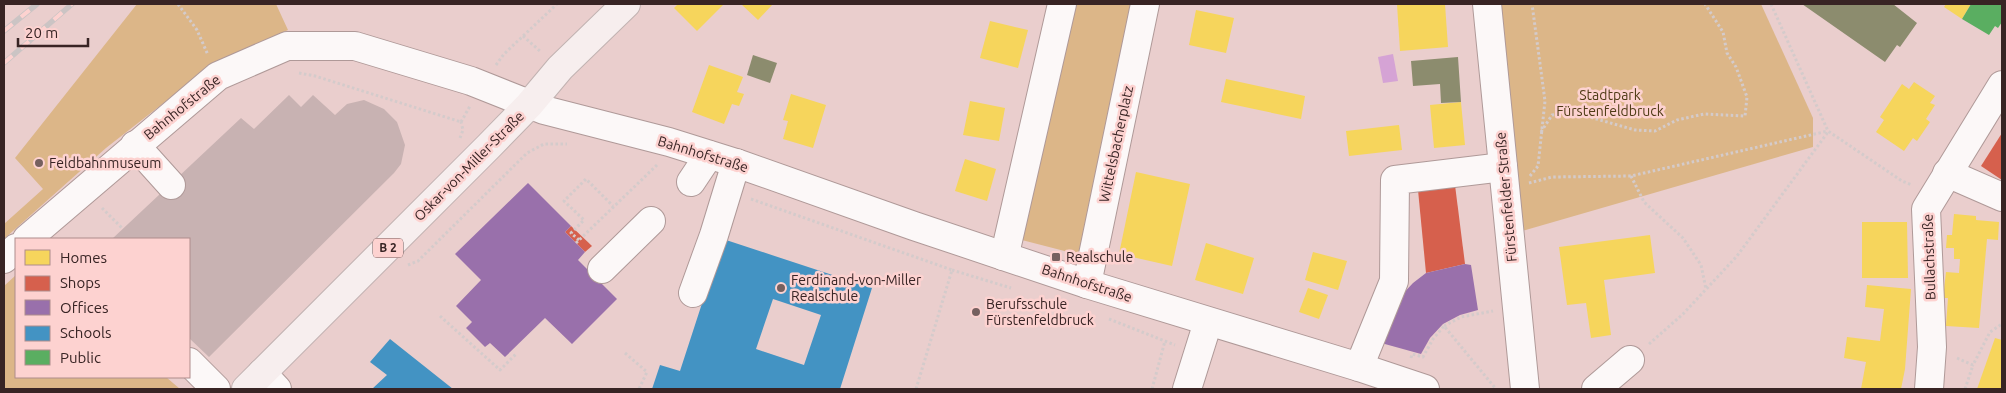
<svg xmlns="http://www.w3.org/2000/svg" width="2006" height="393" font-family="Ubuntu,sans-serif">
<rect width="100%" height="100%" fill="#eacecd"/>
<g fill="#dcb688">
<polygon points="137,4 276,4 288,30 211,66 106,148 4,239 4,224 43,189 15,158"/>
<polygon points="1072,4 1132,4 1080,255 1018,239"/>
<polygon points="1500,4 1761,4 1813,118 1813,147 1522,231"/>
<polygon points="16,275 16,377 166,377 180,389 4,389 4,286"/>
</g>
<polygon fill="#d5a3d5" points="1393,54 1398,81 1383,83 1378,57"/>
<g fill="#f6d55c">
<polygon points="678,4 724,4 697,31 674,8"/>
<polygon points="741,4 773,4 758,20"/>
<polygon points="1397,4 1445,4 1448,47 1400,51"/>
<polygon points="1946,4 1971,4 1962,19 1944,7"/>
<polygon points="1196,10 1234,18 1226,53 1189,45"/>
<polygon points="990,21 1028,30 1018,68 980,58"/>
<polygon points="709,65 743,77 737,92 744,94 739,106 732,104 724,124 692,112"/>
<polygon points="1226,79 1305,96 1301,119 1221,102"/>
<polygon points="1914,82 1935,96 1930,103 1935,105 1926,119 1930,122 1917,141 1913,138 1904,151 1876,132 1884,120 1880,117 1902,84 1909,89"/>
<polygon points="791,94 826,105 813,148 783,139 788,121 783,120"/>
<polygon points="970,101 1005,108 999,141 963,135"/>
<polygon points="1461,102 1465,145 1434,148 1430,105"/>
<polygon points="1399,125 1402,150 1349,156 1346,131"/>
<polygon points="965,159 996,169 987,201 955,191"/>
<polygon points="1136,172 1190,184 1172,266 1119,254"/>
<polygon points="1954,214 1976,216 1976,220 1999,222 1998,240 1987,239 1979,328 1946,326 1948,298 1943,298 1946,272 1959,273 1960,259 1954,259 1954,248 1946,248 1947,235 1952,235"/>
<polygon points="1862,222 1907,222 1908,278 1862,278"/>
<polygon points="1650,235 1655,273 1604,280 1611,335 1591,338 1586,303 1567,305 1559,247"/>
<polygon points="1206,243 1254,258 1243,294 1195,280"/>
<polygon points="1313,252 1347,261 1338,290 1305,280"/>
<polygon points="1867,285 1911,289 1905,369 1901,389 1861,389 1866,362 1844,358 1847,337 1880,341 1884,309 1865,307"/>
<polygon points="1308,288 1328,295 1319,319 1299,312"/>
<polygon points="1995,338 2002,340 2002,389 1977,389"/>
</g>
<g fill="#d6604d">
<polygon points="2002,133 2002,180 1981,166"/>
<polygon points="1455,185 1465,264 1426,273 1418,190"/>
<polygon points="571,226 592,246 585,252 565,232"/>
</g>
<g fill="#9970ab">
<polygon points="528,183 571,226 565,232 585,252 578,260 617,299 572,344 545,318 505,357 490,343 485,347 466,328 472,322 456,306 481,280 455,254"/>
<polygon points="1465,264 1471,265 1478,310 1460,315 1443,324 1430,338 1421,354 1374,341 1399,298 1413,283 1426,273"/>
</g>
<g fill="#4393c3" fill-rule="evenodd">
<path d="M723,239L872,288L840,389H652L660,365L680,371ZM773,299L821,315L804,365L756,349Z"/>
<polygon points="390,339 453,389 372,389 387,375 370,362"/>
</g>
<polygon fill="#5aae61" points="1971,4 2002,4 2002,22 1998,28 1995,26 1989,35 1962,19"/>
<g fill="#8c8c6e">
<polygon points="1802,4 1893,4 1917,23 1900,47 1897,45 1885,62"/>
<polygon points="753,55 777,63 770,83 747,75"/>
<polygon points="1458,57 1461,102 1441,103 1440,84 1413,86 1411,61"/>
</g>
<polygon fill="#c8b2b2" points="289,95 301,107 313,95 335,115 347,104 364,100 384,109 397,122 405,145 401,164 394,173 209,357 189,338 189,239 112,239 241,118 254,129"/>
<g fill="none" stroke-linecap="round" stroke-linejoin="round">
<defs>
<g id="minor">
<polyline points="1487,4 1525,389"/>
<polyline points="135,145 171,185"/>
<polyline points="1947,173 2002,197"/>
<polyline points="691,182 709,155"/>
<polyline points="27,239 218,76 287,46 355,46 471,81 544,110 669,142 736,163 914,226 1087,284 1359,367 1425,389"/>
<polyline points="1003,256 1007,245 1062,4"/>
<polyline points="4,259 16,248"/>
<polyline points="602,269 651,221"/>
<polyline points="1087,284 1145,4"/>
<polyline points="693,293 714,235 736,163"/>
<polyline points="189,362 216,389"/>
<polyline points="1359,367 1394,281 1395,180 1503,167"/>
<polyline points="262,373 277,389"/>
<polyline points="1187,389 1208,322"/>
<polyline points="1596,389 1630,360"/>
<polyline points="1929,389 1932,347 1926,209 2002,85"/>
</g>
<polyline id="major" points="246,389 488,147 529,105 560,68 626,4"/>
</defs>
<use href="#minor" stroke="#af9998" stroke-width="30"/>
<use href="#major" stroke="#c1b2b1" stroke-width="30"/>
<g stroke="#d4cbcb" stroke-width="3" stroke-dasharray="2.5 2.5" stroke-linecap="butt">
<polyline points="178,4 197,30 208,55"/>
<polyline points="1771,4 1828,131 1902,181 1912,185"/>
<polyline points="523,36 541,52"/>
<polyline points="496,65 504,54 557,4"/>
<polyline points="299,73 315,76 461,122"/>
<polyline points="461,122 470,106"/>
<polyline points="1541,132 1552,115 1572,112 1635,130 1655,131 1677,120 1704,114 1745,116 1747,97 1736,67 1727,53 1723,32 1705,4"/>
<polyline points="460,138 463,130 461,122"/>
<polyline points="1530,176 1538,166 1545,101 1532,4"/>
<polyline points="1631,176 1644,202 1683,238 1701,265 1706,289"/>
<polyline points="1529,183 1552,177 1631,176 1828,131"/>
<polyline points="751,199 952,270 916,389"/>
<polyline points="102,208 123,229"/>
<polyline points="579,240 571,233 584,220 564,201 586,179 613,206"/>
<polyline points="576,243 657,165"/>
<polyline points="408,265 418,261 527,153 544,144 567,144"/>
<polyline points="952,270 1011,288"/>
<polyline points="440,316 500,370 517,353"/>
<polyline points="1109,319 1175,345"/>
<polyline points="1444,326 1461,317 1493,311"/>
<polyline points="1649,344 1683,314 1737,256 1828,132"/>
<polyline points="625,353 647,372 639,389"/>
<polyline points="1411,358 1412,354 1423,357 1433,339 1444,326 1496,389"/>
<polyline points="1957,358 1973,365 1990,332 2002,324"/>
<polyline points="1152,389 1165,341"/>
<polyline points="1965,389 1973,365"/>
</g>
<use href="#minor" stroke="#fcf8f8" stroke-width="28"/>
<use href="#major" stroke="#f7eeee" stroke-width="28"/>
<defs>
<g id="rail">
<polyline points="4,31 37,4"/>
<polyline points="4,63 72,4"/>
</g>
</defs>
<use href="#rail" stroke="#cbc4c4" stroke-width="5.5"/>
<use href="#rail" stroke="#fdd2d0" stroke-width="4" stroke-dasharray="11" stroke-linecap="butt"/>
</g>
<g fill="#76605f" stroke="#fdd2d0" stroke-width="2">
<circle cx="39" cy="163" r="5"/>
<rect x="1051" y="252" width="10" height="10" rx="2.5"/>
<circle cx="781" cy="288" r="5"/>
<circle cx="976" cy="312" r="5"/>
</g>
<g text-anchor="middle" stroke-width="5" stroke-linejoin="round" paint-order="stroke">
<rect fill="#fdd2d0" stroke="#735858" stroke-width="1" x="373" y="238.5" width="30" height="19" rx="4"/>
<g font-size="12" font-weight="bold" fill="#382424">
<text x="388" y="252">B 2</text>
</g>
<g font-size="14" fill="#4f3b16" stroke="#fdd2d0">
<text x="1610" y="100">Stadtpark<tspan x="1610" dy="16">Fürstenfeldbruck</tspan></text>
</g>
<g font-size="14" fill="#382424" stroke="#fdd2d0">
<text transform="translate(182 107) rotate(-39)" y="5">Bahnhofstraße</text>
<text transform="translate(1116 144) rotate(-78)" y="5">Wittelsbacherplatz</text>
<text transform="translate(703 154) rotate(17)" y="5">Bahnhofstraße</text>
<text transform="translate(469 166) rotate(-45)" y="5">Oskar-von-Miller-Straße</text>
<text transform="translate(1506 197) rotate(-95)" y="5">Fürstenfelder Straße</text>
<text transform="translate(1929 257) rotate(-92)" y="5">Bullachstraße</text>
<text transform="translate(1087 283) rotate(18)" y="5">Bahnhofstraße</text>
</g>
<g font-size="14" fill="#382424" stroke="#fdd2d0" text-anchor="start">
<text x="49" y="168">Feldbahnmuseum</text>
<text x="1066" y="262">Realschule</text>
<text x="791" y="285">Ferdinand-von-Miller<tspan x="791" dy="16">Realschule</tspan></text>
<text x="986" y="309">Berufsschule<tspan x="986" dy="16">Fürstenfeldbruck</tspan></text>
</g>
</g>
<rect width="2006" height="393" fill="none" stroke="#382424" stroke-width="10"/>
<rect x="15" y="238" width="175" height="140" fill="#fdd2d0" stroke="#ae8c8b"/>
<rect x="25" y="250" width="25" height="15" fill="#f6d55c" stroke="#ae8c8b"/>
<text x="60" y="263" font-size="15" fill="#382424">Homes</text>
<rect x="25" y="276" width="25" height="15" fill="#d6604d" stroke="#ae8c8b"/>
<text x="60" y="288" font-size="15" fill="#382424">Shops</text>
<rect x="25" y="300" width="25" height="15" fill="#9970ab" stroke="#ae8c8b"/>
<text x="60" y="313" font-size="15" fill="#382424">Offices</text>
<rect x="25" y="326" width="25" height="15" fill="#4393c3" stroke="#ae8c8b"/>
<text x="60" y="338" font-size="15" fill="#382424">Schools</text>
<rect x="25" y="350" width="25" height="15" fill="#5aae61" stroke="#ae8c8b"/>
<text x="60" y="363" font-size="15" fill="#382424">Public</text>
<path d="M18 38v8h70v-8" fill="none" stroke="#382424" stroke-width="2.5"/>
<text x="25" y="38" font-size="15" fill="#382424" stroke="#fdd2d0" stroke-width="4" paint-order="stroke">20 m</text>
</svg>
